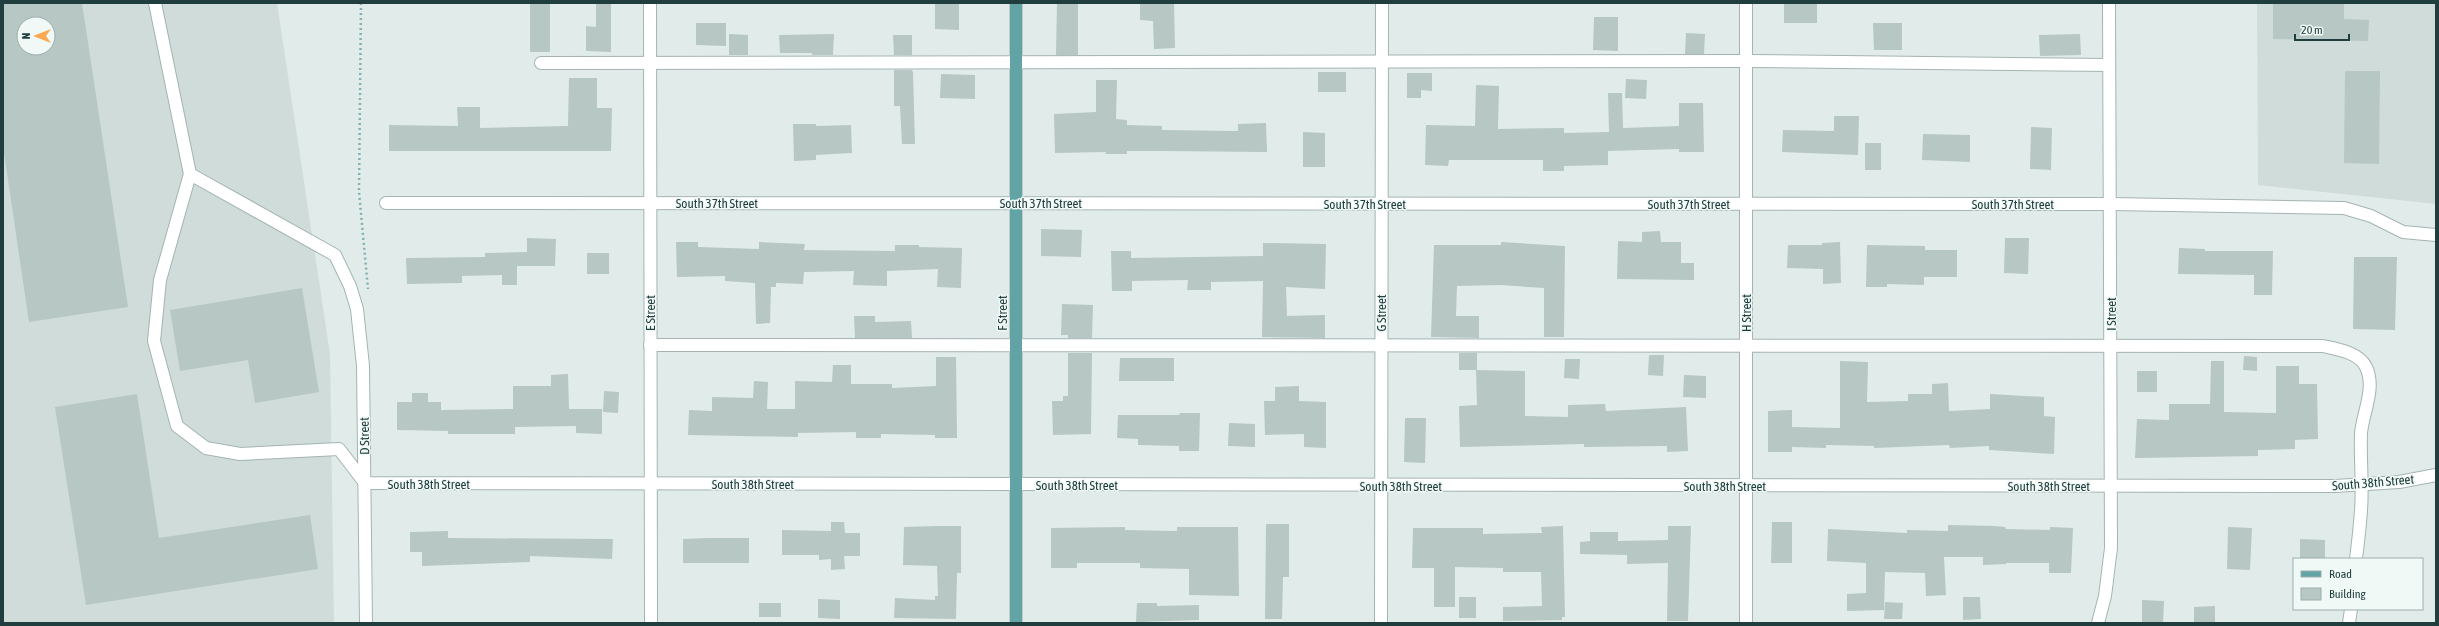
<svg xmlns="http://www.w3.org/2000/svg" width="2439" height="626" font-family="'Asap Condensed',sans-serif">
<rect width="100%" height="100%" fill="#e1ecea"/>
<g fill="#cfdcda" fill-rule="evenodd">
<path d="M3,3H277L330,354L334,623H3ZM24,24H48V48H24Z"/>
<polygon points="2257,3 2436,3 2436,204 2258,185"/>
</g>
<g fill="#b6c7c4" fill-rule="evenodd">
<path d="M3,3H82L128,307L29,322L3,146ZM24,24H48V48H24Z"/>
<rect x="530" y="3" width="20" height="49"/>
<polygon points="596,3 611,3 611,52 586,51 586,26 596,27"/>
<polygon points="935,3 959,3 959,30 935,29"/>
<polygon points="1057,3 1078,3 1078,55 1056,55"/>
<polygon points="1140,3 1174,3 1175,48 1154,49 1153,21 1140,20"/>
<rect x="1784" y="3" width="33" height="20"/>
<polygon points="2273,3 2344,3 2344,19 2369,20 2368,41 2273,39"/>
<polygon points="1594,17 1618,17 1618,51 1593,50"/>
<polygon points="696,23 726,23 726,46 696,45"/>
<polygon points="1873,23 1902,23 1902,50 1874,50"/>
<polygon points="1686,33 1705,34 1704,54 1685,54"/>
<polygon points="729,34 748,35 748,55 729,55"/>
<polygon points="834,34 833,55 812,55 812,53 780,53 779,35"/>
<polygon points="2080,34 2081,55 2040,56 2039,35"/>
<polygon points="893,35 912,35 912,55 894,55"/>
<polygon points="894,70 912,70 913,72 915,144 902,144 900,106 894,106"/>
<polygon points="2345,71 2380,71 2379,164 2344,163"/>
<rect x="1318" y="72" width="28" height="20"/>
<polygon points="1407,73 1432,73 1432,91 1421,90 1421,98 1407,98"/>
<polygon points="941,74 975,75 975,99 940,98"/>
<polygon points="569,78 597,78 597,108 612,108 611,151 389,151 389,125 458,126 457,107 480,107 480,128 568,126"/>
<polygon points="1626,79 1647,80 1646,99 1625,98"/>
<polygon points="1096,80 1117,80 1116,119 1127,120 1127,125 1162,126 1162,130 1238,131 1238,124 1266,123 1267,152 1161,151 1127,151 1127,154 1105,154 1106,152 1055,153 1054,114 1096,112"/>
<polygon points="1476,85 1499,86 1498,129 1564,128 1564,133 1609,132 1608,93 1622,93 1623,128 1679,126 1679,103 1703,103 1704,152 1679,152 1679,149 1608,151 1608,165 1564,166 1564,171 1543,171 1543,160 1449,160 1448,166 1425,165 1426,125 1475,126"/>
<polygon points="1834,116 1859,116 1858,155 1782,152 1783,130 1834,131"/>
<polygon points="793,124 816,124 816,126 851,125 852,153 816,155 816,160 794,161"/>
<polygon points="2031,127 2052,128 2051,170 2030,169"/>
<polygon points="1303,132 1325,133 1325,167 1303,167"/>
<polygon points="1923,134 1970,135 1970,162 1922,160"/>
<rect x="1865" y="143" width="16" height="27"/>
<polygon points="1041,229 1082,230 1081,257 1041,256"/>
<polygon points="1660,231 1661,242 1681,242 1681,263 1694,263 1694,280 1617,279 1618,241 1642,242 1642,232"/>
<polygon points="527,238 556,239 555,266 517,266 517,285 502,285 502,275 462,276 462,283 407,284 406,258 485,257 485,253 527,252"/>
<polygon points="2005,238 2029,238 2028,274 2004,273"/>
<polygon points="676,242 698,242 698,247 759,249 759,242 805,244 804,250 895,251 895,245 919,245 919,247 962,248 961,288 937,287 938,269 887,271 887,286 853,285 854,271 804,272 803,284 776,283 776,287 771,287 770,323 756,324 755,283 725,281 725,276 677,277"/>
<polygon points="1501,242 1565,246 1564,337 1544,337 1544,288 1500,285 1457,286 1456,316 1479,316 1479,338 1431,337 1434,245 1501,245"/>
<polygon points="1840,242 1841,283 1823,284 1823,269 1787,268 1788,245 1822,245 1822,243"/>
<polygon points="1263,243 1326,244 1325,289 1286,287 1287,316 1325,315 1325,338 1262,337 1263,281 1211,282 1211,290 1187,290 1188,280 1132,281 1132,291 1112,291 1111,251 1131,251 1131,258 1263,256"/>
<polygon points="1867,245 1925,246 1925,250 1957,250 1957,277 1924,277 1924,285 1887,284 1887,287 1866,287"/>
<polygon points="2179,248 2205,249 2205,251 2273,251 2272,295 2254,295 2254,275 2178,274"/>
<rect x="587" y="253" width="22" height="21"/>
<polygon points="2354,257 2397,257 2395,330 2353,329"/>
<polygon points="302,288 319,392 255,403 248,360 180,371 170,310"/>
<polygon points="1062,304 1093,305 1092,338 1068,338 1068,335 1061,335"/>
<polygon points="854,316 875,316 875,322 911,321 912,338 855,338"/>
<polygon points="1068,353 1092,353 1091,434 1053,435 1052,401 1063,401 1063,396 1068,396"/>
<rect x="1459" y="353" width="18" height="17"/>
<polygon points="1649,355 1664,355 1663,376 1648,375"/>
<polygon points="2244,356 2257,357 2257,371 2243,370"/>
<polygon points="936,357 956,357 957,438 935,438 935,435 881,434 881,438 856,438 856,432 798,433 798,437 688,435 689,410 712,411 712,397 753,398 754,381 768,382 767,409 795,409 795,381 832,382 833,365 851,365 851,384 892,384 892,388 936,386"/>
<polygon points="1120,358 1174,358 1174,381 1119,381"/>
<polygon points="1565,359 1580,359 1579,379 1564,378"/>
<polygon points="1840,361 1868,362 1867,402 1908,401 1908,394 1932,394 1932,384 1948,383 1949,411 1990,409 1990,394 2044,397 2044,416 2055,417 2054,454 1989,450 1989,446 1950,448 1949,445 1874,448 1874,446 1826,445 1826,448 1792,447 1792,452 1768,452 1768,411 1792,410 1792,427 1840,428"/>
<polygon points="2211,361 2224,361 2224,412 2276,413 2276,366 2299,366 2299,384 2317,384 2318,439 2295,440 2295,449 2258,450 2258,456 2135,458 2137,419 2169,420 2169,404 2210,404"/>
<polygon points="1476,370 1525,371 1525,416 1568,417 1568,405 1605,404 1606,411 1686,407 1688,451 1667,452 1667,446 1584,447 1584,444 1460,447 1459,406 1477,405"/>
<rect x="2137" y="371" width="20" height="21"/>
<polygon points="568,374 569,409 602,409 602,434 576,433 576,426 515,427 515,434 448,434 448,431 397,430 397,402 412,402 412,393 428,393 428,402 441,402 441,410 513,409 513,386 551,386 551,375"/>
<polygon points="1684,375 1706,376 1706,398 1683,397"/>
<polygon points="1299,386 1299,401 1326,402 1326,448 1304,447 1304,434 1265,435 1264,401 1275,401 1275,387"/>
<polygon points="604,391 619,392 618,413 603,412"/>
<polygon points="137,394 159,538 310,515 318,569 86,605 55,407"/>
<polygon points="1180,413 1200,413 1199,451 1179,451 1179,446 1138,445 1138,439 1117,438 1118,415 1179,415"/>
<polygon points="1405,418 1426,418 1425,463 1404,462"/>
<polygon points="1229,423 1255,424 1255,447 1228,446"/>
<polygon points="831,522 844,522 845,533 860,533 860,556 844,556 845,569 831,570 831,559 819,560 819,555 782,555 782,530 831,531"/>
<polygon points="1772,522 1792,522 1792,563 1771,563"/>
<polygon points="1266,524 1289,524 1289,577 1283,577 1282,619 1265,619"/>
<polygon points="1948,525 1995,526 2005,527 2006,529 2050,530 2050,527 2073,528 2071,573 2049,573 2049,563 2006,563 2006,564 1983,565 1983,557 1944,557 1946,595 1926,596 1925,573 1885,572 1884,610 1847,611 1847,594 1866,593 1866,563 1827,561 1828,529 1907,533 1907,530 1948,531"/>
<polygon points="936,526 961,526 961,573 957,573 956,619 894,618 895,598 935,600 935,596 938,596 937,566 903,565 904,527"/>
<polygon points="1563,526 1565,617 1562,617 1562,620 1503,621 1503,607 1542,606 1541,572 1503,572 1503,568 1455,567 1455,607 1434,607 1434,568 1412,568 1413,528 1483,528 1483,534 1542,533 1541,527"/>
<polygon points="1668,526 1691,526 1688,621 1667,621 1668,563 1627,564 1627,555 1580,554 1580,542 1590,541 1590,532 1618,532 1618,541 1668,540"/>
<polygon points="1125,527 1125,530 1177,531 1177,527 1238,527 1239,596 1189,595 1189,569 1140,568 1140,563 1077,563 1077,568 1051,568 1051,528"/>
<polygon points="2228,527 2252,528 2250,570 2227,569"/>
<polygon points="448,531 448,538 613,539 612,559 530,556 530,562 422,566 422,552 410,552 410,532"/>
<polygon points="708,538 749,538 749,563 683,563 683,539"/>
<polygon points="2300,539 2325,540 2325,559 2300,559"/>
<rect x="1459" y="597" width="17" height="21"/>
<polygon points="1963,597 1980,597 1981,619 1963,620"/>
<polygon points="818,599 840,600 840,619 818,618"/>
<polygon points="2142,600 2164,601 2163,623 2142,623"/>
<polygon points="1885,602 1903,603 1902,619 1884,619"/>
<rect x="759" y="603" width="22" height="14"/>
<polygon points="1137,603 1157,603 1157,606 1199,605 1199,620 1136,622"/>
<polygon points="2215,606 2215,623 2194,623 2194,607"/>
</g>
<g fill="none" stroke-linecap="round" stroke-linejoin="round">
<defs>
<g id="minor">
<polyline points="155,3 190,174 335,255 350,286 357,309 363,366 366,623"/>
<polyline points="650,3 651,623"/>
<polyline points="1746,3 1746,623"/>
<polyline points="541,63 1746,61 2109,65"/>
<polyline points="190,174 160,280 154,341 177,426 206,448 240,454 339,449 365,483 2335,486 2399,482 2436,475"/>
<polyline points="386,203 2111,204 2344,208 2371,216 2403,232 2436,235"/>
<path d="M650,345L2323,346C2336,349 2359,352 2366,367C2376,388 2363,412 2361,433C2360,459 2363,485 2361,510C2360,526 2358,543 2356,559"/>
<polyline points="1381,623 1382,3"/>
<polyline points="2098,623 2105,596 2111,548 2109,3"/>
<polyline points="2349,623 2351,609"/>
</g>
<polyline id="major" points="1016,3 1016,623"/>
</defs>
<use href="#minor" stroke="#a3b4b3" stroke-width="14"/>
<use href="#major" stroke="#c1c9c9" stroke-width="14"/>
<polyline stroke="#7fb2b0" stroke-width="2.5" stroke-dasharray="2 3" stroke-linecap="butt" points="361,3 359,192 368,289"/>
<use href="#minor" stroke="#fff" stroke-width="12"/>
<use href="#major" stroke="#62a4a5" stroke-width="12"/>
</g>
<g text-anchor="middle" stroke-width="3" stroke-linejoin="round" paint-order="stroke">
<g font-size="13" fill="#203e3e" stroke="#f1f9f7">
<text x="717" y="208">South 37th Street</text>
<text x="1041" y="208">South 37th Street</text>
<text x="1365" y="209">South 37th Street</text>
<text x="1689" y="209">South 37th Street</text>
<text x="2013" y="209">South 37th Street</text>
<text transform="translate(650 313) rotate(-90)" y="5">E Street</text>
<text transform="translate(1002 313) rotate(-90)" y="5">F Street</text>
<text transform="translate(1381 313) rotate(-90)" y="5">G Street</text>
<text transform="translate(1746 313) rotate(-90)" y="5">H Street</text>
<text transform="translate(2111 314) rotate(-90)" y="5">I Street</text>
<text transform="translate(364 436) rotate(-91)" y="5">D Street</text>
<text transform="translate(2373 482) rotate(-5)" y="5">South 38th Street</text>
<text x="429" y="489">South 38th Street</text>
<text x="753" y="489">South 38th Street</text>
<text x="1077" y="490">South 38th Street</text>
<text x="1401" y="491">South 38th Street</text>
<text x="1725" y="491">South 38th Street</text>
<text x="2049" y="491">South 38th Street</text>
</g>
</g>
<rect width="2439" height="626" fill="none" stroke="#203e3e" stroke-width="8"/>
<rect x="2293" y="558" width="130" height="52" fill="#f1f9f7" stroke="#9daead"/>
<rect x="2301" y="571" width="20" height="6" fill="#62a4a5" stroke="#9daead"/>
<text x="2329" y="578" font-size="12" fill="#203e3e">Road</text>
<rect x="2301" y="588" width="20" height="12" fill="#b6c7c4" stroke="#9daead"/>
<text x="2329" y="598" font-size="12" fill="#203e3e">Building</text>
<g transform="translate(36 36) rotate(270)"><circle r="19" fill="#f1f9f7" stroke="#9daead"/>
<path d="M0-3L7 15L0 10L-7 15Z" fill="#faa851"/>
<text y="-6" font-size="11" font-weight="bold" text-anchor="middle" fill="#203e3e">N</text>
</g>
<path d="M2295 34v6h54v-6" fill="none" stroke="#203e3e" stroke-width="2"/>
<text x="2301" y="34" font-size="12" fill="#203e3e" stroke="#f1f9f7" stroke-width="3" paint-order="stroke">20 m</text>
</svg>
